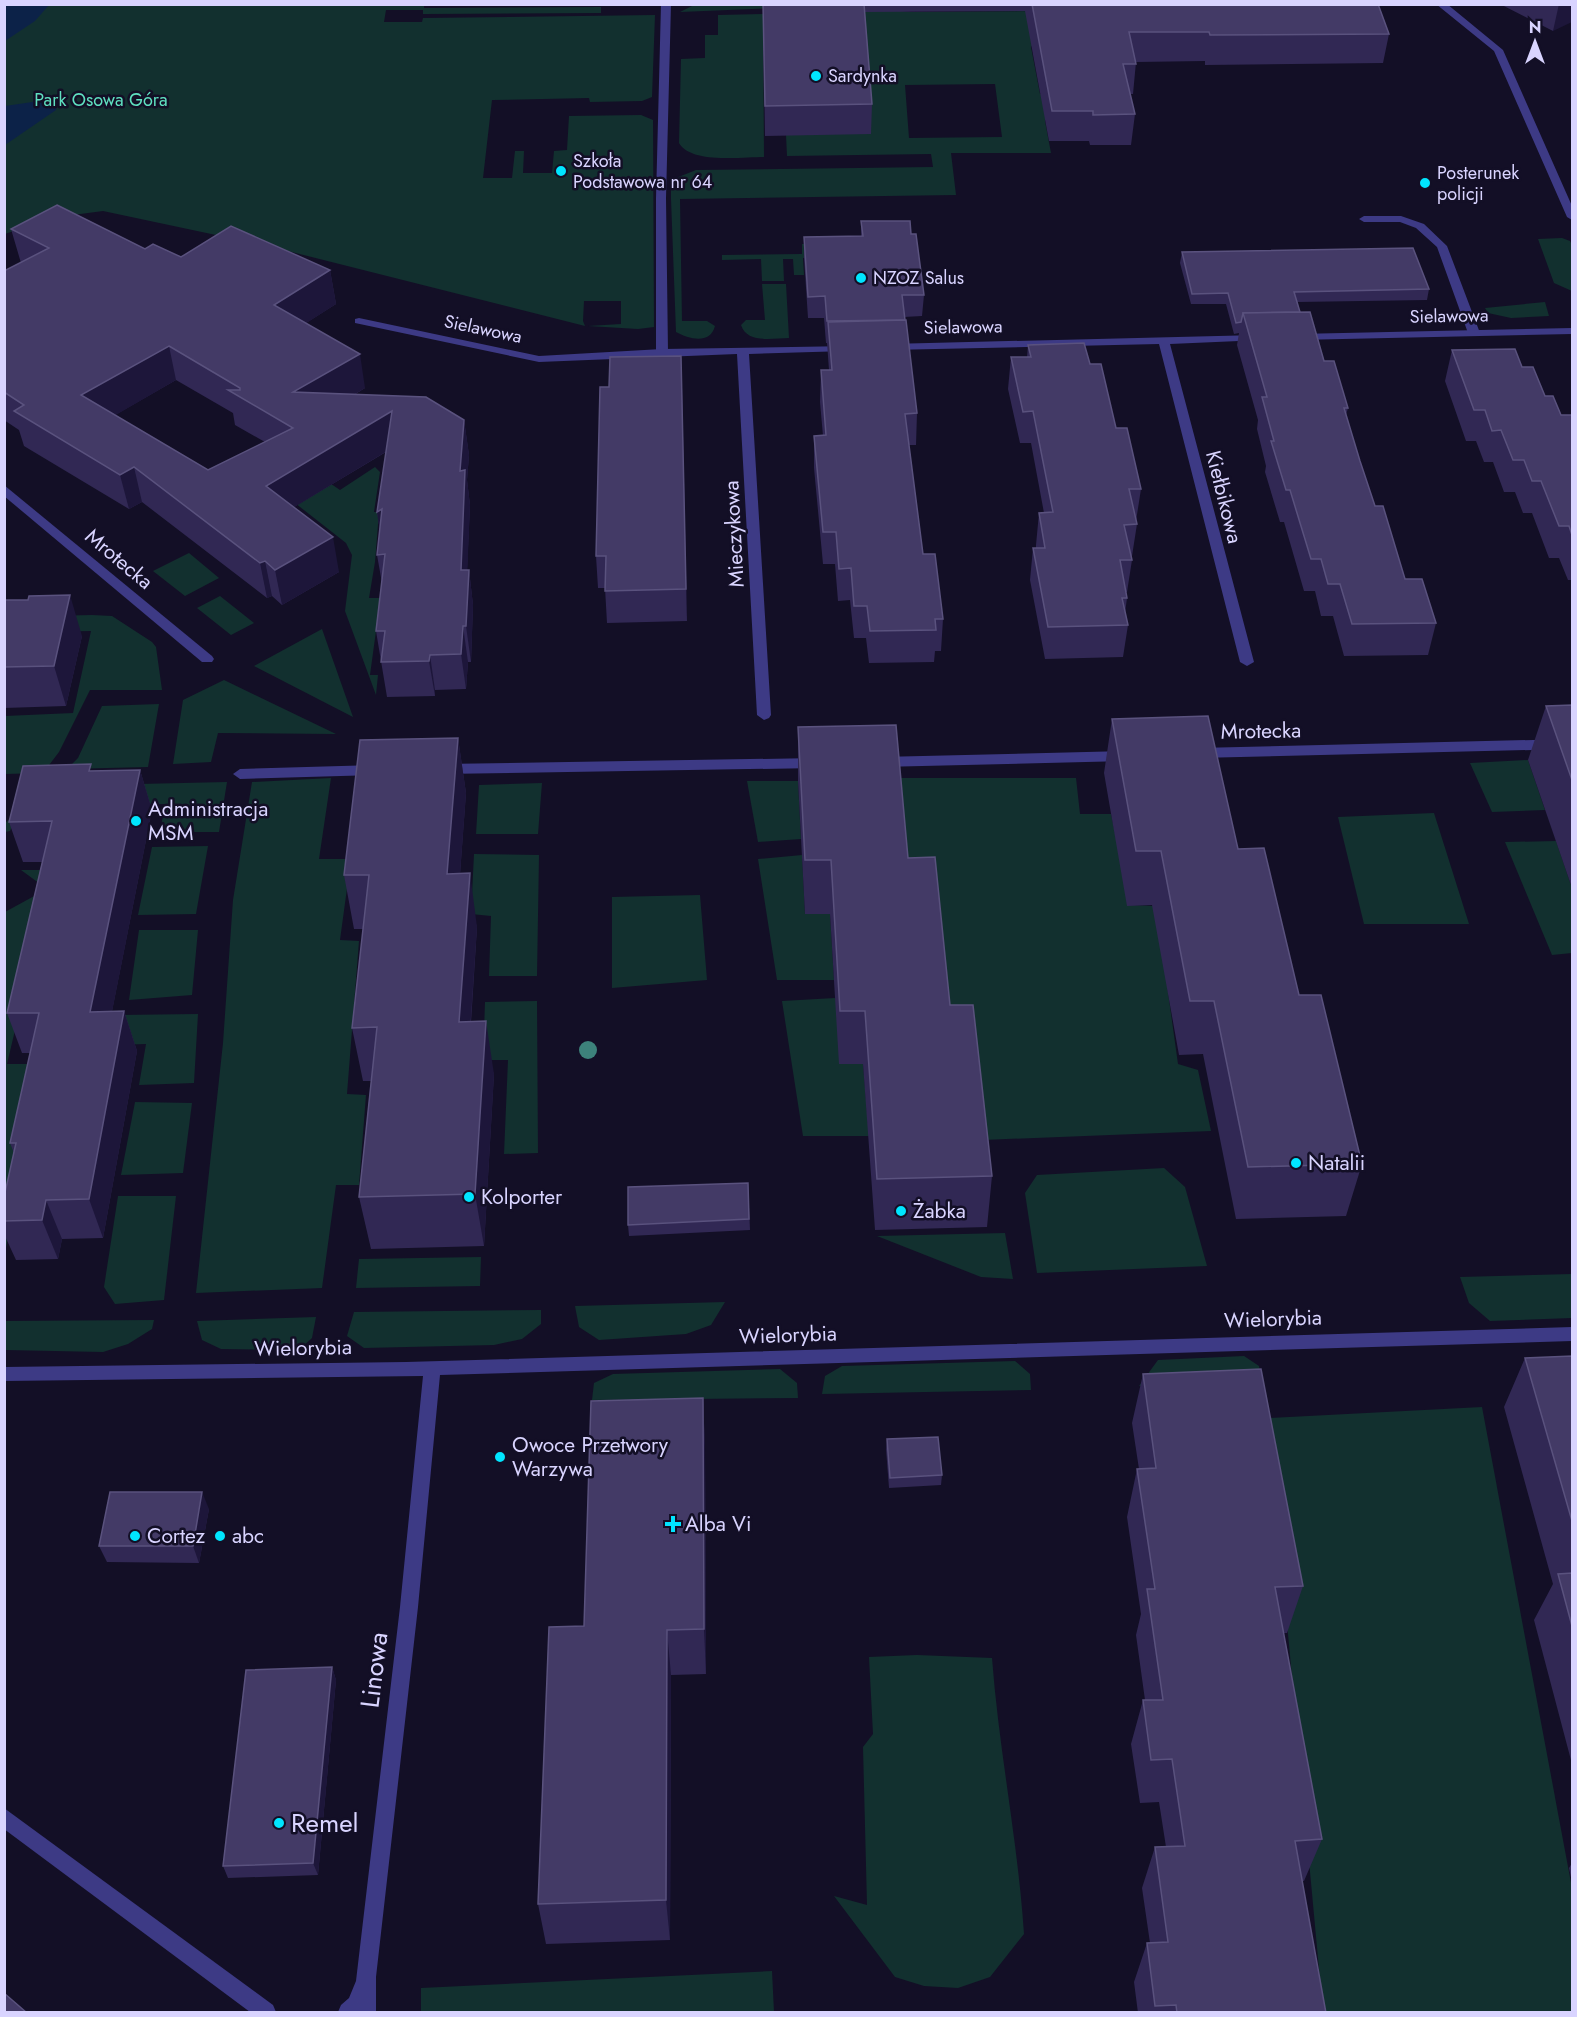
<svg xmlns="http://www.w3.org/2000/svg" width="1577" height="2017" font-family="Jost,sans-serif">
<rect width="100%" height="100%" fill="#130f26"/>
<g fill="#12302f" fill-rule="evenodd">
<polygon points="424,4 424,8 601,7 601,13 423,14 423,10 386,10 384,22 422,22 423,18 655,15 652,97 642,101 590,102 589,98 492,100 483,178 512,178 515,151 524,151 523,173 552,173 554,151 567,150 569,116 641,115 653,120 654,327 638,329 588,326 621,324 621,301 584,301 583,321 585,326 272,247 103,211 50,218 5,234 5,5"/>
<polygon points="694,5 776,5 776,8 680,12"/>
<path d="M838,5L911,12L1060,11L1031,47L1040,94L1049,95L1045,121L1051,153H951L956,195L680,199L682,321H707L715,326C710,345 689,339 676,332L671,199V180L696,170L933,167L931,154L787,156L786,135ZM995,84L1002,137L909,138L905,85Z"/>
<path d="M763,14L764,157C742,157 691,164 679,143L681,59L705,58V35H718V15Z"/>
<polygon points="1562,238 1570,241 1572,245 1572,291 1554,283 1538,239"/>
<polygon points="861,243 862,257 803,258 804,275 794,275 793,259 783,259 784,281 762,281 761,259 722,260 722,255 802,254 802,244"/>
<path d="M762,284H786L789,338C773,338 747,344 741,325L746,320H765Z"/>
<polygon points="1545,302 1549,316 1511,318 1488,313 1485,308"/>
<polygon points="269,442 340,490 375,467 380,472 374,512 379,512 375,562 369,598 384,598 382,630 376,631 370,675 378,675 376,695 345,611 352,555 346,543 286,496 261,500 215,466"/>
<polygon points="189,553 219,578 185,596 153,571"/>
<polygon points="220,596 254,623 231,635 197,608"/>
<polygon points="92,615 112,616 152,642 156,647 162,690 90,690 59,752 43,773 5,774 5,716 73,713 91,631 38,632 4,624 7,617"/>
<polygon points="322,629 353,717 254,666"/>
<polygon points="224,680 336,734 218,733 211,762 173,764 183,700"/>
<polygon points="159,704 148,767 67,769 78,758 102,706"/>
<polygon points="1528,760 1545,810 1492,812 1470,763"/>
<polygon points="331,778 319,859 351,859 340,940 359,941 347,1094 366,1095 359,1185 336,1185 322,1288 196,1293 223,1043 233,900 252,782"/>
<polygon points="900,778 1076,778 1080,814 1111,814 1130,905 1156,906 1178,1064 1198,1070 1211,1131 983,1140 944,1034 903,896"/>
<polygon points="747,781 798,781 801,839 758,842"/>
<polygon points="227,782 219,832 160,832 165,804 113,805 16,818 10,831 5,832 5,823 50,786"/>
<polygon points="542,783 538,834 476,834 479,785"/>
<polygon points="1434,813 1469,924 1364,924 1338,817"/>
<polygon points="1556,841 1572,888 1572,953 1552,955 1505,842"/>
<polygon points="208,846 196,914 138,915 152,847"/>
<polygon points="474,854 539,855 537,976 489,976 491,916 471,914"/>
<polygon points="802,855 805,914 830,914 834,980 777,980 758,859"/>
<polygon points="21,870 53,870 7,1064 41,1064 5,1253 5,912 47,889"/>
<polygon points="700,895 707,980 612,988 612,897"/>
<polygon points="139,930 198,930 192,995 129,1000"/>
<polygon points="835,998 863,1064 869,1136 803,1136 782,1001"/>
<polygon points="537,1001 538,1153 504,1154 508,1060 483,1060 485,1002"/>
<polygon points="198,1014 194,1083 139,1085 146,1044 113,1045 119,1015"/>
<polygon points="135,1102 192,1103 183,1173 121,1175"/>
<polygon points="1164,1168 1185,1187 1207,1266 1037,1273 1025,1193 1037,1175"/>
<polygon points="118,1196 176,1196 164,1300 115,1304 104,1287"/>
<polygon points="1005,1233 1013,1279 981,1277 877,1236"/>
<polygon points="481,1257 480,1286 356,1288 359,1259"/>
<polygon points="1572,1274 1572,1318 1490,1321 1469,1303 1460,1277"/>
<polygon points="725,1302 711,1325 686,1334 599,1340 579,1327 575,1306"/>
<polygon points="541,1310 541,1324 522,1339 494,1345 364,1348 347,1336 354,1312"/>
<polygon points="316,1317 312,1338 299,1350 221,1349 202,1340 197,1321"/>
<polygon points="154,1320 152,1329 128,1344 103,1352 5,1350 5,1321"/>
<polygon points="1244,1356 1259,1366 1262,1383 1139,1386 1158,1360"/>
<polygon points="1015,1361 1030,1374 1031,1390 822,1394 825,1376 842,1366"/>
<polygon points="780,1369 797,1383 798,1398 592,1400 594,1383 613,1374"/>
<polygon points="1482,1407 1572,1888 1572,2012 1323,2012 1268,1418"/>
<path d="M917,1655L992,1658C999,1751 1018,1842 1024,1934L990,1977L958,1988L924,1986L895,1977L834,1896L867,1905L863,1747L873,1734L869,1657Z"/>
<polygon points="772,1971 774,2012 421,2012 421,1988"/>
</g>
<g fill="#0c2248">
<polygon points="5,4 49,4 49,5 35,21 5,41"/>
<polygon points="46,100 58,103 56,110 5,145 5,106"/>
</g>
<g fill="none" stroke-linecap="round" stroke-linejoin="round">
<g fill="#3d3a85" fill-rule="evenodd">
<polygon points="661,4 671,4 666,198 668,352 662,355 656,352 656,198"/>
<polygon points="1401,216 1424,224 1447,246 1480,333 1478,335 1474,336 1468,333 1437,247 1416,228 1400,222 1364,222 1359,219 1364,216"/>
</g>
<g fill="#3d3a85" fill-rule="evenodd">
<polygon points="1436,4 1447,4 1503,50 1572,206 1572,220 1567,217 1494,51"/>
<polygon points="359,318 539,356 662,349 851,346 853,348 847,351 749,354 771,715 769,718 764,720 757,715 737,354 539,362 355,323 355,319"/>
<polygon points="1572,328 1572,334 1297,340 1291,337 1297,334"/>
<polygon points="1258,335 1262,336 1262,340 1170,344 1254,662 1247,666 1240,662 1159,344 889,350 883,347 889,344"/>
<polygon points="4,485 212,656 214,659 212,662 202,662 4,496"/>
<polygon points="1572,739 1572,749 1198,758 1191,753 1198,748"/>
<polygon points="1126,751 1133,756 1126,761 880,767 873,762 880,757"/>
<polygon points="817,758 824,763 817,768 442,774 435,769 442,764"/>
<polygon points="376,765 383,770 376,775 240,779 233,774 240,769"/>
<polygon points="1572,1327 1572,1341 440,1375 418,1607 376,1977 376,2012 338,2012 341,2005 349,1998 356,1981 400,1607 423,1376 4,1381 4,1367 406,1362"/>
<polygon points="4,1808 273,2005 276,2012 250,2012 4,1829"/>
</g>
</g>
<circle fill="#3d827b" cx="588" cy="1050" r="9"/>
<g fill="#312854" fill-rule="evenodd">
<polygon points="763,4 1378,4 1389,34 1383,63 1205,65 1205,61 1136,62 1133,94 1130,94 1135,114 1131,145 1090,145 1089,141 1049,141 1025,11 865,12 872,104 871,134 765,136"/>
<polygon points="1500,4 1572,4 1553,31"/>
<polygon points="861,221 911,234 924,295 922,316 904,317 917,413 916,445 909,445 923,554 943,619 941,651 935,651 934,662 869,663 866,638 854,638 850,600 838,601 835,564 823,564 814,468 814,436 823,436 820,402 821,370 829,370 827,343 826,343 824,318 808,318 804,258 804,237 861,236"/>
<path d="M11,229L145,249L181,257L330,270L336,304L306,323L365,388L354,395L464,420L469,455L467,480L470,505L467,570H469L473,605L471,662H468L466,689L435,690V696L387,697L376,631L382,583L377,555L380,531L377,512L386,452L294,507L339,572L282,605L272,596L267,598L142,502L129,509L24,446L19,430L4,420V271L21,263ZM176,380L233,413L235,425L265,442L208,470L115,415Z"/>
<polygon points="1182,252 1429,289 1427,300 1297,302 1300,312 1348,408 1346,415 1360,461 1375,506 1405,579 1436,623 1428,655 1344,656 1333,616 1321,616 1315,591 1304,591 1284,522 1280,522 1265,472 1266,466 1257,429 1258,420 1237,345 1239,333 1234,334 1226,304 1191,304 1180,263"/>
<polygon points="1028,345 1090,364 1141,489 1136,521 1137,524 1132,556 1131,556 1132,560 1127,592 1126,592 1127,598 1125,613 1128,625 1123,657 1045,659 1030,580 1033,548 1036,548 1036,545 1039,513 1044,513 1031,443 1020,443 1008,389 1011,357 1027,357"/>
<polygon points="1452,350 1522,367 1561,415 1572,415 1572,580 1568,580 1559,558 1549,558 1532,513 1523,513 1515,492 1504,492 1493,462 1484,462 1476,441 1466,441 1445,381"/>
<polygon points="682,387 687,621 607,623 605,588 598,588 596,556"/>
<polygon points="4,600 82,636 66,706 4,708"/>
<polygon points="1572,705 1572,888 1528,760 1546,706"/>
<polygon points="1112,719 1238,849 1299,995 1362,1164 1346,1216 1236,1219 1203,1054 1179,1055 1152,905 1127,906 1104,773"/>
<polygon points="798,727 908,858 950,1005 992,1176 987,1227 875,1230 863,1064 839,1064 830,914 805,914 798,781"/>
<polygon points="458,738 466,793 460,874 477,927 471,1022 494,1074 484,1246 371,1249 359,1197 371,1081 363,1081 352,1028 363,929 354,929 344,875"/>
<polygon points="140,770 152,810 112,1011 124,1011 137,1051 103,1238 62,1239 58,1259 16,1260 4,1234 4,1197 14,1153 10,1143 30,1053 22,1053 7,1013 42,862 23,862 9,822 94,771"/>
<polygon points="748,1183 750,1230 629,1236 628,1225"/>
<polygon points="1572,1356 1572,1764 1534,1620 1553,1584 1504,1407 1525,1358"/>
<polygon points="1143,1374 1303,1586 1287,1633 1283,1633 1322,1839 1304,1881 1302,1881 1326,2013 1138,2013 1134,1982 1147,1943 1150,1943 1142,1888 1155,1847 1166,1847 1159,1802 1140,1803 1131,1744 1143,1700 1145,1700 1136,1635 1141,1614 1127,1517 1137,1469 1139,1469 1132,1423"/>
<polygon points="703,1398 705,1447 706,1674 671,1675 670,1940 546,1944 538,1904 584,1626"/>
<polygon points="887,1439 942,1475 941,1485 889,1488 886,1449"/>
<polygon points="209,1509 199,1563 107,1562 99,1546"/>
<polygon points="332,1667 336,1680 318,1875 228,1878 223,1866"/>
<polygon points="1572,1863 1572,1882 1569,1868"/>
</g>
<g fill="#1d163a">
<polygon points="1559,4 1572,4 1572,22 1553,31"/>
<polygon points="330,270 336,304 280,340 274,305"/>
<polygon points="169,346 176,380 90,430 81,395"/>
<polygon points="360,354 365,388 299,427 293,392"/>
<polygon points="681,356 682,387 687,621 686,589"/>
<polygon points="392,411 397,445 273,520 266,486"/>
<polygon points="464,420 469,455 467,480 470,505 466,605 461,570 460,471"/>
<polygon points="134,467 142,502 129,509 120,475"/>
<polygon points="382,509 382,547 377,512"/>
<polygon points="333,537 339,572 282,605 275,570"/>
<polygon points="265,561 272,596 267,598 260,563"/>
<polygon points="469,570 473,605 471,662 466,626"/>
<polygon points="70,595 82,636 66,706 54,666"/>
<polygon points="463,626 468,662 466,689 461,654"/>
<polygon points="430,655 435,690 435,696 429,661"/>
<polygon points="458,738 466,793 456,928 447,874"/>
<polygon points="140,770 152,810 104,1052 90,1012"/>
<polygon points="470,873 477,927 467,1075 459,1022"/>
<polygon points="124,1011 137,1051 103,1238 89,1199"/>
<polygon points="486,1021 494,1074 484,1246 475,1194"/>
<polygon points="46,1200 62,1239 58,1259 42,1220"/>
<polygon points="703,1398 705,1447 706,1674 704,1629"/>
<polygon points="202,1492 209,1509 199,1563 193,1546"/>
<polygon points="667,1630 671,1675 670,1940 666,1900"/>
<polygon points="332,1667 336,1680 318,1875 313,1863"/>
</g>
<g fill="#433a66" stroke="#5a527e" stroke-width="1.5" fill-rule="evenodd">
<polygon points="763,4 864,4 872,104 765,106"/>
<polygon points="1032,4 1378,4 1389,34 1210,35 1209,32 1129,32 1136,64 1123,64 1135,114 1093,115 1093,111 1052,111"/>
<path d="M57,205L145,249L153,244L181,257L231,226L330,270L274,305L360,354L293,392L426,397L464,420L460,471L465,470L461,570H469L466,626H463L461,654L430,655L429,661L381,662L385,631H376L385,554L377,555L382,509L377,512L392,411L266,486L333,537L275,570L265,561L260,563L134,467L120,475L14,411L24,405L4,392V271L49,248L11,229ZM169,346L240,388V390H228L293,428L208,470L81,395Z"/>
<polygon points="861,221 910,221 911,234 916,234 924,295 902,295 905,320 827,321 825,296 808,297 804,237 863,236"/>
<polygon points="1413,248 1429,289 1294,292 1300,312 1243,313 1241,322 1236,323 1228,293 1192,294 1182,252"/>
<polygon points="1310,312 1324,361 1334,361 1348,408 1344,408 1360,461 1375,506 1383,506 1405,579 1422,579 1436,623 1352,624 1340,584 1328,584 1321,559 1311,559 1290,490 1286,490 1271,441 1274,441 1262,397 1267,397 1243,313"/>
<polygon points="906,320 917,413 905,414 923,554 935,554 943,619 935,619 936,630 870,631 867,606 854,606 851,568 839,569 836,532 823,532 814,436 826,435 821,370 832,370 828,322"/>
<polygon points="1084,343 1090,364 1101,364 1116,428 1127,428 1141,489 1129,489 1137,524 1124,525 1132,560 1120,560 1127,598 1122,598 1128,625 1048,627 1033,548 1045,548 1039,513 1053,512 1033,411 1023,412 1011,357 1031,357 1028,345"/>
<polygon points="1515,349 1522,367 1533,367 1545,396 1553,396 1561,415 1572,415 1572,535 1569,526 1559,526 1541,481 1532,481 1524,460 1513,460 1501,430 1492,431 1485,410 1474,410 1452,350"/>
<polygon points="681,356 686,589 605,591 606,556 596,556 600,387 609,387 610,357"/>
<polygon points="70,595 54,666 4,667 4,600 28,600 29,596"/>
<polygon points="1572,705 1572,780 1546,706"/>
<polygon points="1208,716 1238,849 1264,848 1299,995 1321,995 1362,1164 1248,1167 1214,1001 1190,1001 1161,851 1136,851 1112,719"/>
<polygon points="896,725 908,858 935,857 950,1005 973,1005 992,1176 877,1179 865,1011 840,1011 831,860 805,860 798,727"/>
<polygon points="458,738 447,874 470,873 459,1022 486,1021 475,1194 359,1197 377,1027 352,1028 369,875 344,875 360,740"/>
<polygon points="91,764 89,771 140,770 90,1012 124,1011 89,1199 46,1200 42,1220 4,1221 4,1197 16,1143 10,1143 39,1013 7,1013 52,821 9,822 23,766"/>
<polygon points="748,1183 749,1219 628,1225 628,1187"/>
<polygon points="1572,1356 1572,1521 1525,1358"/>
<polygon points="1261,1369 1303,1586 1275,1587 1322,1839 1295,1841 1326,2013 1177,2013 1176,2005 1155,2006 1147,1943 1168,1942 1155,1847 1185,1846 1172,1759 1151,1760 1143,1700 1163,1700 1147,1589 1155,1589 1137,1469 1156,1468 1143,1374"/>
<polygon points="703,1398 704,1629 667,1630 666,1900 538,1904 549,1627 584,1626 591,1401"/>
<polygon points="938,1437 942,1475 890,1478 887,1439"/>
<polygon points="110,1492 202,1492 193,1546 99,1546"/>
<polygon points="1572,1573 1572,1626 1558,1574"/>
<polygon points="332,1667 313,1863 223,1866 246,1670"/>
<polygon points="4,1993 27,2013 4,2013"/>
</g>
<g fill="#00e5ff" stroke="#130f26" stroke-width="2">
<circle cx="816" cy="76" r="6"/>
<circle cx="561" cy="171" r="6"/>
<circle cx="1425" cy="183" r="6"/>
<circle cx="861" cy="278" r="6"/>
<circle cx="136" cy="821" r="6"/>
<circle cx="1296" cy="1163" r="6"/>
<circle cx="469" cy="1197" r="6"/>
<circle cx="901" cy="1211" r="6"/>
<circle cx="500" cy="1457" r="6"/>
<path d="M670 1515h6v6h6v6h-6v6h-6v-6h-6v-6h6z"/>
<circle cx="135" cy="1536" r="6"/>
<circle cx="220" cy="1536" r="6"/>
<circle cx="279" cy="1823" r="6"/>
</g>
<g text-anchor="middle" stroke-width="5" stroke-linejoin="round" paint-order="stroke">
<g font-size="18" fill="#d9d4ff" stroke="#130f26" text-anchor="start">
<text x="828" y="82">Sardynka</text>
<text x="573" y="167">Szkoła<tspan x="573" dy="21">Podstawowa nr 64</tspan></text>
<text x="1437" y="179">Posterunek<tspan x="1437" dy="21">policji</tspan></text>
<text x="873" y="284">NZOZ Salus</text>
</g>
<g font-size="18" fill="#5fe0c0" stroke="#130f26">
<text x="101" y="106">Park Osowa Góra</text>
</g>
<g font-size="18" fill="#d9d4ff" stroke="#130f26">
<text transform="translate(1449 316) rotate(-1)" y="6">Sielawowa</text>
<text transform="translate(963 327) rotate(-1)" y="6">Sielawowa</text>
<text transform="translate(483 329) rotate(12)" y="6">Sielawowa</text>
</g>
<g font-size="21" fill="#d9d4ff" stroke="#130f26">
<text transform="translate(1224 497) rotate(76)" y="7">Kiełbikowa</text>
<text transform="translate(734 534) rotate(-93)" y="7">Mieczykowa</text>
<text transform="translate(119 559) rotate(40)" y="7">Mrotecka</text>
<text transform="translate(1261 731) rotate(-1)" y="7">Mrotecka</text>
<text transform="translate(1273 1319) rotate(-2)" y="7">Wielorybia</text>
<text transform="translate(788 1335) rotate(-2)" y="7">Wielorybia</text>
<text transform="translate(303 1348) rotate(-1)" y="7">Wielorybia</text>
</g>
<g font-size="21" fill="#d9d4ff" stroke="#130f26" text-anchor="start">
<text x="148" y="816">Administracja<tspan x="148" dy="24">MSM</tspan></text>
<text x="1308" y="1170">Natalii</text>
<text x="481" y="1204">Kolporter</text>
<text x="913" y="1218">Żabka</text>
<text x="512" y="1452">Owoce Przetwory<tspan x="512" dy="24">Warzywa</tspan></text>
<text x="685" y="1531">Alba Vi</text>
<text x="147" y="1543">Cortez</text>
<text x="232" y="1543">abc</text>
</g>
<g font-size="26" fill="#d9d4ff" stroke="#130f26">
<text transform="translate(374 1670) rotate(-83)" y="9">Linowa</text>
</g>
<g font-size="26" fill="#d9d4ff" stroke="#130f26" text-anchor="start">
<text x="291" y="1832">Remel</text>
</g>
</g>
<rect width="1577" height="2017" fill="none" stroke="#d9d4ff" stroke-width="12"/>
<g transform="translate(1535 42)" stroke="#130f26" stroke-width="4.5" paint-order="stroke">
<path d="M0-4.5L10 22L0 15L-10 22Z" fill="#d9d4ff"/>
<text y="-9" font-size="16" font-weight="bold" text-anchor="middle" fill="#d9d4ff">N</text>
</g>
</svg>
